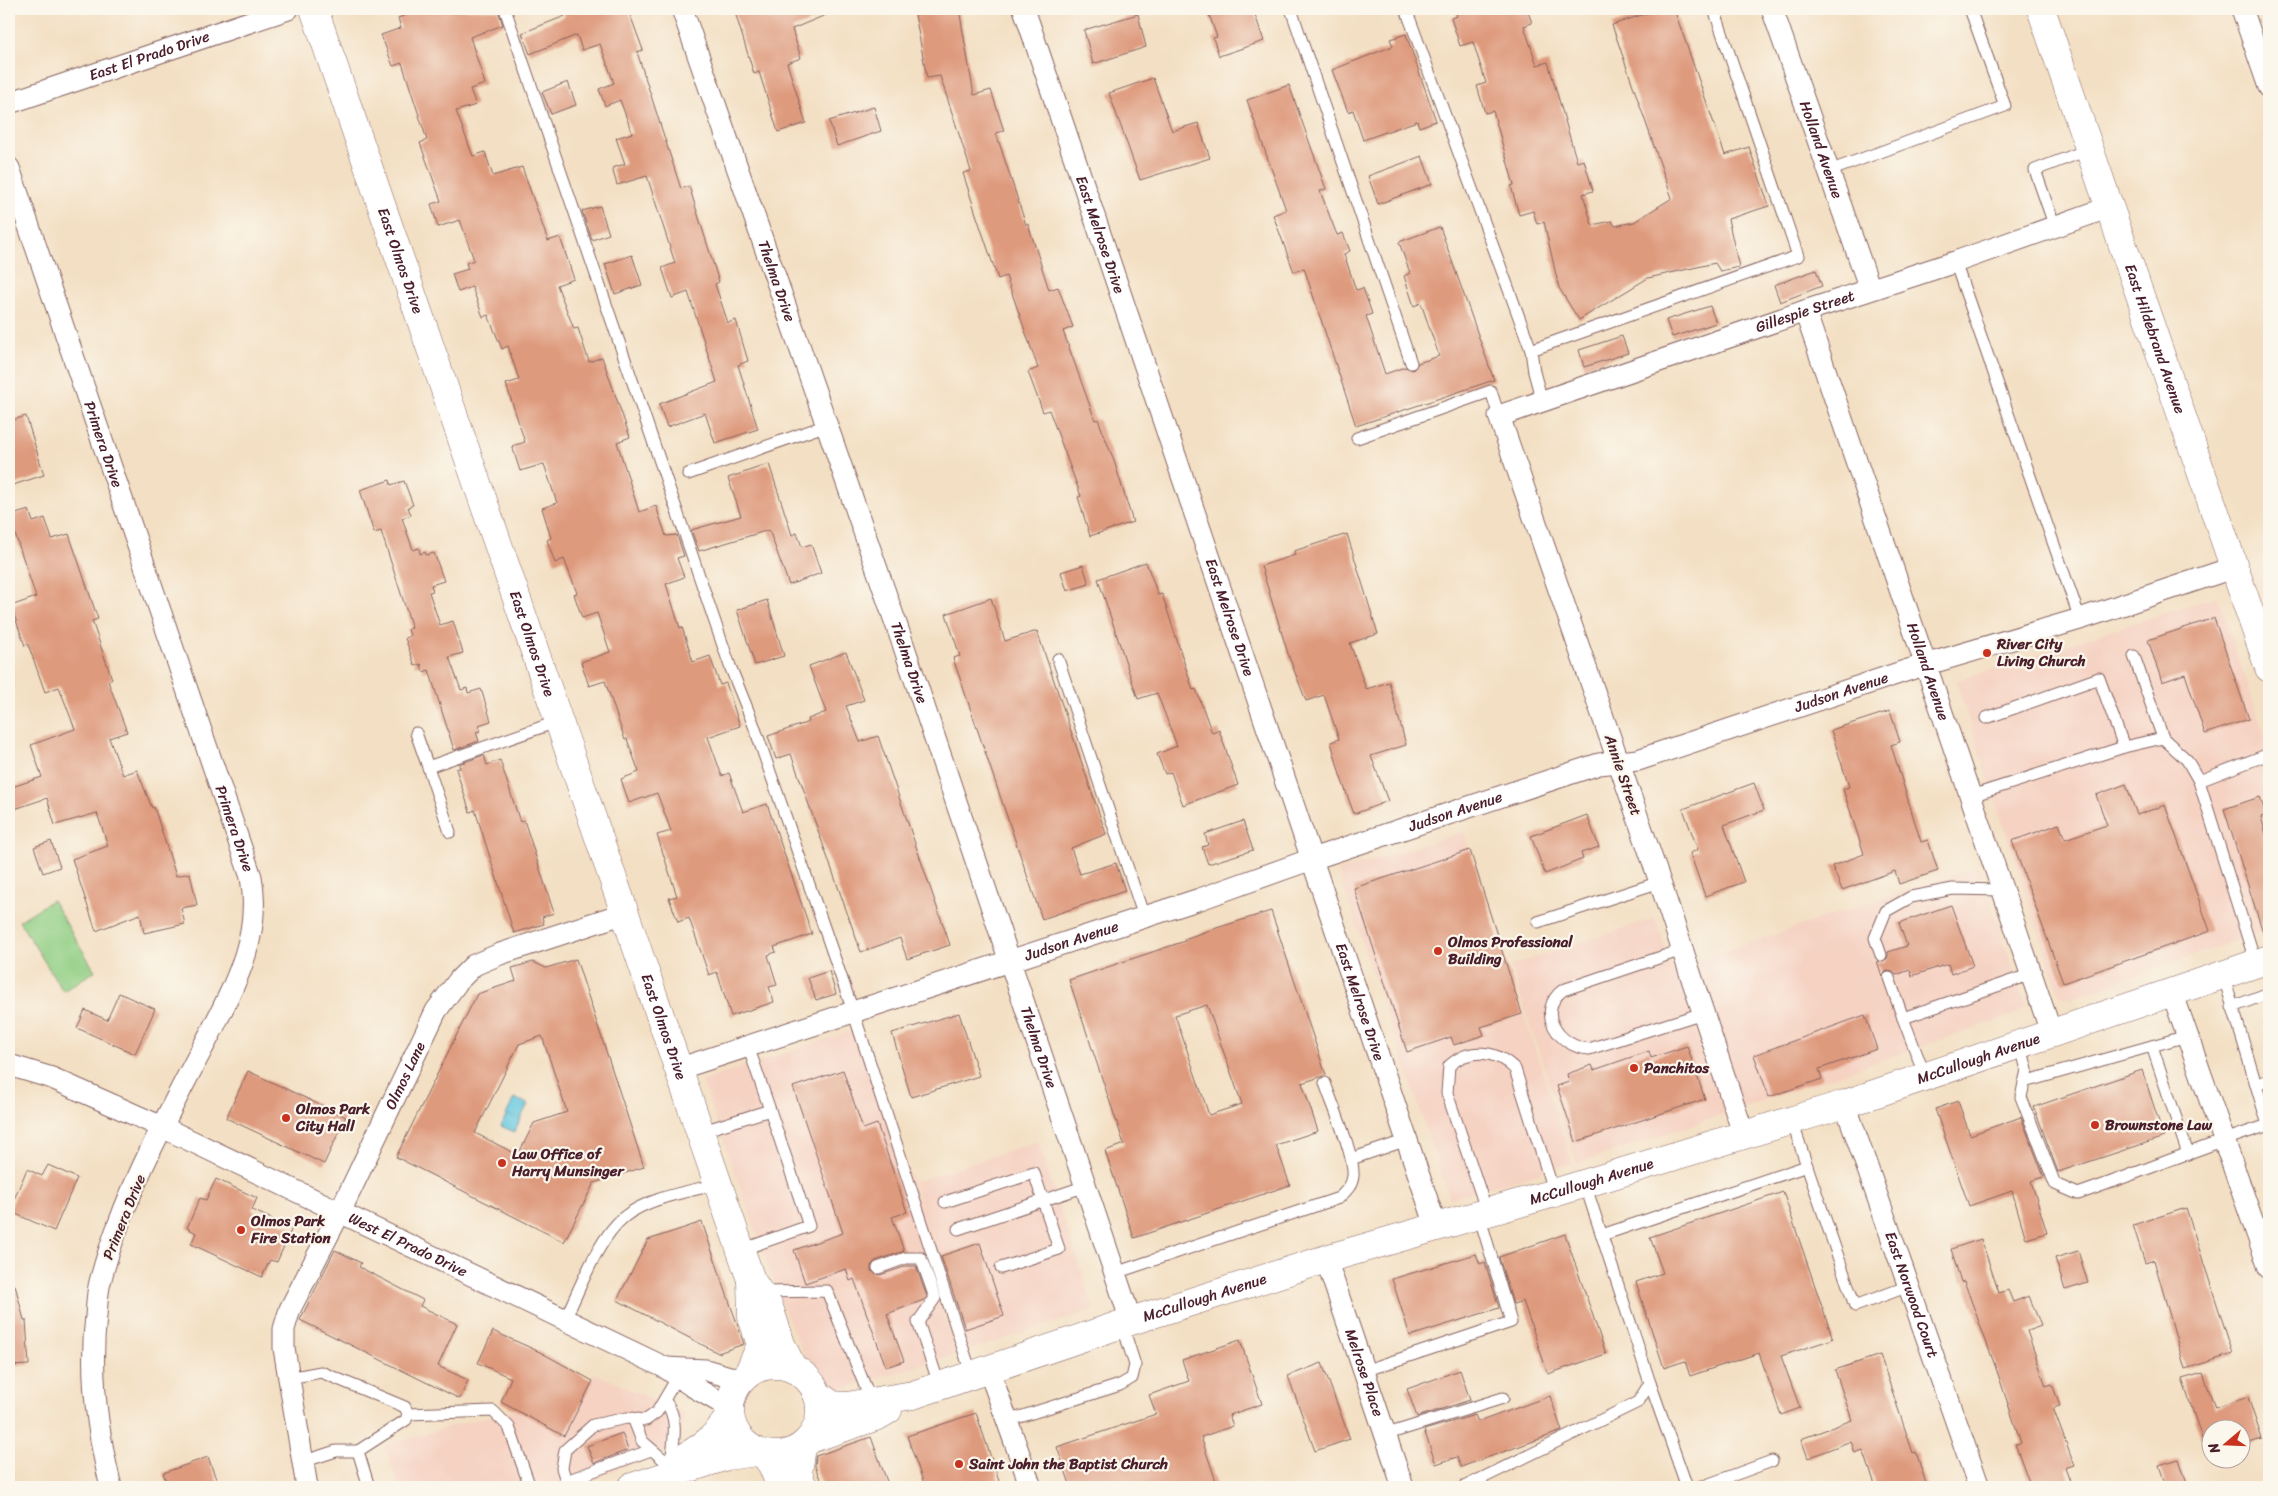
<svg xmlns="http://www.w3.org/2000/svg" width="2278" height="1496" font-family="Sriracha,sans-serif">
<defs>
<pattern id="water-ripples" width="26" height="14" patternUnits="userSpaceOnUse" patternTransform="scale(1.25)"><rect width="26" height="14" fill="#62c7df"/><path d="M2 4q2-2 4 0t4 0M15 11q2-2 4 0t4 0" fill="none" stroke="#57aac0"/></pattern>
</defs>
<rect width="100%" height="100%" fill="#fbf7ec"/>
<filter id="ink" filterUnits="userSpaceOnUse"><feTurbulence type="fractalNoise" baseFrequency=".02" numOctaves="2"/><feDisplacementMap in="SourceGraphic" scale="10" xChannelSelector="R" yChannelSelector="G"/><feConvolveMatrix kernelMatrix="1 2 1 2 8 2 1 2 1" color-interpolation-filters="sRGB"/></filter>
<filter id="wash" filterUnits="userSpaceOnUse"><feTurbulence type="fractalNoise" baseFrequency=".0096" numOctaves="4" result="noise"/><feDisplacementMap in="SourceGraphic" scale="20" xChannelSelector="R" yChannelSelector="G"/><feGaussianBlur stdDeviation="1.12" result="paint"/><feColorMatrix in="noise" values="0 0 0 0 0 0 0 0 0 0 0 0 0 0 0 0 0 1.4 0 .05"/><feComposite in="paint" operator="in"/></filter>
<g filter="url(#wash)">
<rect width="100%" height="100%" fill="#f3dfc3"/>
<g fill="#f5d2c2">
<polygon points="2217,596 2269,748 2269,929 2072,998 2060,996 1956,681"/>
<polygon points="1464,832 1572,1163 1450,1199 1338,871"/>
<polygon points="1978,867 2026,1006 2017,1014 1577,1164 1510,966 1655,918 1673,968"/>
<polygon points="860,1028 920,1206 780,1253 799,1306 926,1261 957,1354 839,1390 805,1357 786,1315 702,1081"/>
<polygon points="1038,1141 1094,1309 959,1354 926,1260 799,1305 781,1253 921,1206 914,1182"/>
<polygon points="594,1373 684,1414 678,1446 571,1487 399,1487 385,1446 455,1425 514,1410 565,1434"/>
</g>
<polygon fill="#92cf85" stroke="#6e7758" points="52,900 95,971 63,991 19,921"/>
<polygon fill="url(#water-ripples)" stroke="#567385" points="514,1098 528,1104 514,1132 501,1126"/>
<g id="blocks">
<g fill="#de9a7d" fill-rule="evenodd">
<polygon points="422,9 498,10 503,25 470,37 485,84 470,89 476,105 456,111 473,156 485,152 493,176 522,167 548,241 560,237 574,279 557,285 574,329 578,328 589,362 602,357 630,437 617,442 639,512 656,506 666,536 677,535 684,556 677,558 684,577 666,584 680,628 682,627 693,662 710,656 720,685 726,683 740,726 708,737 722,776 729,773 743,812 767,804 812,934 774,947 776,952 768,955 777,985 769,987 774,1002 731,1016 717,972 709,975 689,918 678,922 669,898 677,896 657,835 671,831 657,793 629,803 621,779 639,772 627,739 625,740 605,681 589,686 581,662 610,652 597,613 582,618 574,594 577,593 564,559 555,563 547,540 551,538 542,508 557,503 544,464 520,471 512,446 525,442 506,384 519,380 508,346 502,349 488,315 483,317 472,287 458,292 452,274 468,269 466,263 474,260 460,220 438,227 431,204 441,201 420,143 427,140 402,63 393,66 381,35 401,28 398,18"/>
<polygon points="562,9 628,9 643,50 637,52 681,189 689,186 719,282 715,284 728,323 736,320 748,361 738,365 758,429 715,443 705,413 667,427 659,404 717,382 688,292 672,298 662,268 675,263 647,176 617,185 612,168 625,164 616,138 632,133 620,100 605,106 599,89 614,83 600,44 582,50 577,35 530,54 522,33 565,16"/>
<polygon points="734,9 840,9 792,29 801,58 787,63 806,123 778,132 759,72 754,74"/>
<polygon points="914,9 959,9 974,95 991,90 1004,131 996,133 1026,225 1028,224 1049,290 1058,287 1073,327 1063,331 1095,420 1098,419 1114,461 1133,522 1090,536 1078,497 1081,496 1049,410 1043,412 1028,372 1038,368 1006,276 998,279 976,214 963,173 971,171 940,76 927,78"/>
<polygon points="1207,9 1253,9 1264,41 1219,56 1213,38 1217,37"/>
<polygon points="1455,9 1527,9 1532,23 1524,26 1537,65 1548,62 1577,162 1584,160 1593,191 1583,194 1592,225 1612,221 1615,226 1634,222 1672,198 1612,25 1659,9 1674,9 1725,155 1749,147 1769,206 1728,219 1739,267 1720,271 1715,263 1648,278 1579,320 1559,288 1544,222 1537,224 1533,211 1519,215 1511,186 1514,185 1493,111 1485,113 1477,86 1486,83 1473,42 1460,46 1451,18 1457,16"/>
<polygon points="1138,14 1146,47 1093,64 1084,30"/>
<polygon points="1406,34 1436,121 1419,127 1417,121 1363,140 1353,110 1348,112 1332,70 1393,46 1390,39"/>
<polygon points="1153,78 1172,131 1198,123 1210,158 1140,180 1109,93"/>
<polygon points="568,82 576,105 551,114 542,92"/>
<polygon points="1289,85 1326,189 1320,191 1337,235 1343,233 1350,251 1344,254 1356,290 1363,288 1372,314 1366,316 1385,374 1405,367 1413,370 1418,363 1439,356 1421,303 1414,306 1404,276 1410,273 1399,242 1440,227 1494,380 1356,426 1304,268 1294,272 1273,215 1286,210 1247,100"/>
<polygon points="874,107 881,131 837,146 829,121"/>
<polygon points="1422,156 1432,184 1378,204 1368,176"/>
<polygon points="600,206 609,234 592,240 582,211"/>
<polygon points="632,255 642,285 615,294 605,264"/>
<polygon points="1816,270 1822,286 1780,302 1774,285"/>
<polygon points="1710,306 1716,323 1672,337 1666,320"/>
<polygon points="1622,336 1628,353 1584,367 1579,350"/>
<polygon points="26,416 44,475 13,485 9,470 9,421"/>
<polygon points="769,464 792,535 797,533 802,547 811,544 821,573 789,585 769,530 699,551 691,530 741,516 728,478"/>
<polygon points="390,480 391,485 404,481 413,505 408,507 411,515 402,518 413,550 419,548 420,554 425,552 426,555 434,553 444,581 431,585 433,591 429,592 440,625 453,621 463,653 449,657 461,690 467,688 468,693 481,689 491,721 479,725 480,731 476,732 479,741 454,750 429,670 423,672 421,664 415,666 405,638 410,636 408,629 412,628 381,531 374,533 360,490"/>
<polygon points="29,510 33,522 45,518 52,539 69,534 98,619 92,621 112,679 108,681 127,732 109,738 123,775 137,770 152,808 154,807 176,876 190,873 197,905 181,908 185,924 144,933 140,914 96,931 72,859 108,846 97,813 55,825 47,798 9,811 9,788 42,777 31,745 75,729 59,687 45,692 28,644 25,646 11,606 36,597 9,516"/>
<polygon points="1347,534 1378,634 1350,643 1366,689 1389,682 1406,745 1371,756 1388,801 1354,814 1340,775 1331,742 1339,739 1324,695 1306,701 1289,657 1261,566 1295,555 1294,551"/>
<polygon points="1146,562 1158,595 1162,594 1193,690 1196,689 1212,733 1219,730 1238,785 1183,805 1171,772 1165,774 1157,754 1177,746 1157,693 1138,699 1098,579"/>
<polygon points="1083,565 1089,584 1067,591 1061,572"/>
<polygon points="991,598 1005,641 1037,631 1106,834 1071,848 1080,874 1116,863 1125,891 1042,919 953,658 960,656 946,614"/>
<polygon points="767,600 784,656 755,665 737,610"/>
<polygon points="2214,618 2249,719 2205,734 2185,674 2162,682 2148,640"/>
<polygon points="846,652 864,700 846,706 860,742 878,736 950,945 907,959 900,938 861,952 791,754 776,759 768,736 809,722 808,719 826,712 809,666"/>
<polygon points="1890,711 1900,742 1891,745 1921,842 1928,840 1938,871 1899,884 1895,871 1842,890 1832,866 1864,854 1843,789 1849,787 1831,730"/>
<polygon points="484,755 487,765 500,760 520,822 524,820 554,913 542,917 544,924 514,933 475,810 470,812 456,769 460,768 459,764"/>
<polygon points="1754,783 1764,810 1724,825 1744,882 1705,896 1690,853 1698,850 1683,809"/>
<polygon points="2126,784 2137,815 2165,805 2210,931 2063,983 2012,841 2059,824 2065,839 2107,825 2096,795"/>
<polygon points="2260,797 2266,815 2261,817 2269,844 2269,938 2265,939 2224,809"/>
<polygon points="1587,815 1599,847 1581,853 1583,859 1545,874 1531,836"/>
<polygon points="1243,821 1253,850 1208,864 1202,847 1208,845 1205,834"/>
<polygon points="51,841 60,867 43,873 34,847"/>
<polygon points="1470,850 1522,1014 1481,1027 1484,1035 1454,1045 1451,1037 1407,1052 1354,888"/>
<polygon points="1951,905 1973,966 1951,974 1948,964 1912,976 1910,970 1896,975 1893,972 1887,971 1882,976 1877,961 1884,962 1888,957 1888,952 1907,946 1899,923"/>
<path d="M1271,911L1326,1075L1302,1083L1318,1131L1276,1145L1290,1185L1134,1238L1105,1151L1124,1144L1069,980L1185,941L1184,939L1207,931ZM1207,1005L1242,1104L1209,1115L1175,1015Z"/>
<path d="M576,959L644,1167L594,1183L564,1242L396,1157L477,994L516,981L512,968L533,962L546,968ZM542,1036L567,1112L534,1123L518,1155L475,1133L519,1044Z"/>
<polygon points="829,971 836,994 816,1000 808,978"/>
<polygon points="119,993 155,1009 135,1054 77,1028 85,1010 107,1020"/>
<polygon points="959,1013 979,1076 911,1097 892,1033"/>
<polygon points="1865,1015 1877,1049 1819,1069 1822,1079 1769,1097 1754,1055"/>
<polygon points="1687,1046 1705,1099 1576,1142 1557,1086 1569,1082 1567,1074 1592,1065 1594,1070 1649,1051 1651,1058"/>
<polygon points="843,1070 863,1129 877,1124 907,1212 892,1217 904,1251 875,1261 871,1266 871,1271 880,1275 907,1266 916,1266 927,1297 924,1300 887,1314 904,1361 886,1367 854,1279 850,1281 846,1269 805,1283 794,1250 843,1233 793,1087"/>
<polygon points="2142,1070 2164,1137 2058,1172 2034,1107"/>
<polygon points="248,1071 346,1117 324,1164 226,1118"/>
<polygon points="1958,1101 1970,1135 2021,1117 2044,1177 2031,1181 2047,1233 2026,1239 2012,1191 1969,1206 1935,1109"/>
<polygon points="48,1165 77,1178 54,1231 9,1211 27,1169 42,1176"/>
<polygon points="216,1179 257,1198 252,1210 292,1228 277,1262 270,1260 262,1277 191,1244 196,1233 187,1228 200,1198 206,1200"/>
<polygon points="1783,1192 1833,1339 1781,1356 1800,1408 1781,1415 1759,1353 1690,1376 1685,1361 1664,1368 1636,1282 1663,1273 1650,1237"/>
<polygon points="2186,1208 2233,1354 2185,1369 2154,1260 2145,1263 2133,1225"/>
<polygon points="702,1222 744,1344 718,1353 617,1300 648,1240"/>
<polygon points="1565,1234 1606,1354 1548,1374 1523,1301 1513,1304 1499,1257"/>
<polygon points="1981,1239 1999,1293 2008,1290 2013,1302 2029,1296 2041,1326 2027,1331 2046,1386 2052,1384 2060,1406 2053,1408 2074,1465 2065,1468 2072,1487 2031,1487 2015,1444 2021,1443 1998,1374 1964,1281 1961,1282 1951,1249"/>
<polygon points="980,1243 1004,1316 965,1329 941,1256"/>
<polygon points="335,1250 361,1263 359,1267 423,1300 420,1306 457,1324 438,1366 468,1380 460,1399 300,1320"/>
<polygon points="2078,1251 2088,1283 2065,1290 2055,1258"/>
<polygon points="1476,1254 1480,1264 1485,1262 1499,1308 1410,1336 1392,1279"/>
<polygon points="9,1285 15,1285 24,1320 26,1320 29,1365 9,1366"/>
<polygon points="493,1331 540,1352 593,1381 564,1436 501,1402 511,1378 478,1363"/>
<polygon points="1240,1340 1262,1404 1229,1415 1233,1426 1201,1437 1218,1487 1071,1487 1057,1447 1156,1414 1149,1395 1189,1381 1182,1360"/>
<polygon points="1880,1355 1913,1453 1916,1452 1927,1487 1876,1487 1863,1450 1855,1453 1851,1441 1808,1458 1801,1439 1852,1420 1835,1370"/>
<polygon points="1322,1363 1350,1439 1315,1451 1288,1376"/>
<polygon points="1460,1370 1470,1400 1417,1417 1407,1389"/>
<polygon points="2203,1373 2215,1408 2248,1397 2262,1439 2240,1446 2240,1428 2210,1428 2210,1456 2208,1456 2182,1379"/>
<polygon points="1550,1396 1562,1431 1461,1467 1457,1457 1436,1464 1424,1430 1475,1415 1478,1422"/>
<polygon points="976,1413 1001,1487 925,1487 907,1436"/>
<polygon points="622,1433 628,1450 594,1463 587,1446"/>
<polygon points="871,1437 889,1487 823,1487 815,1466 816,1456"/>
<polygon points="208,1457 219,1487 168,1487 163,1473"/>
<polygon points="2179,1459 2188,1487 2166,1487 2159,1465"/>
</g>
</g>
</g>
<g filter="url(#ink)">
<use href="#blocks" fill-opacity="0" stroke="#856260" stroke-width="1"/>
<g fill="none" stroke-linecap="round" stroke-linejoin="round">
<defs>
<g id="lane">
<polyline points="505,9 730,666 753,723 853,1011 972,1376"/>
<polyline points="1291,9 1411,363"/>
<polyline points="1406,9 1531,350 1534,372 1542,401"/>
<polyline points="1829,171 2005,106 1970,9"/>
<polyline points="2055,227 2035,170 2090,149"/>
<polyline points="1955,262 2080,619"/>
<polyline points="1531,350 1798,256 1714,9"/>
<polyline points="1357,438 1491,391 1499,416"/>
<polyline points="688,474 827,425"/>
<polyline points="2134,656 2163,738"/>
<polyline points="1058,659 1144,917"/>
<polyline points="1986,718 2099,678 2124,747"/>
<polyline points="416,733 428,767 559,721"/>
<polyline points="428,767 450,832"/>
<polyline points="2199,781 2269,754"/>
<polyline points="1971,796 2124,747 2163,738 2187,760 2199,781 2256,964"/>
<polyline points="1538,922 1660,882"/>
<path d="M1682,950L1563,990C1535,1011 1558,1047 1589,1049L1703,1013"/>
<polyline points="1881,955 1875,938 1886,911 1911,897 1953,889 2003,890"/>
<polyline points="2223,974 2268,1125"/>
<polyline points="1889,978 1903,1018"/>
<polyline points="2232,1007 2269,993"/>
<path d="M2020,1043L2027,1070L2021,1097L2055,1184L2078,1194C2142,1172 2205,1145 2269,1125"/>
<polyline points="748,1046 770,1110"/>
<polyline points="2152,1046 2188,1154"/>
<polyline points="1925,1076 1903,1018 2032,974"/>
<polyline points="2024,1082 2187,1036"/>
<polyline points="2256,1085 2269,1080"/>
<polyline points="1792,1121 1807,1166"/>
<polyline points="700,1132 770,1110 809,1226 741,1250"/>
<polyline points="1351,1159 1407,1140"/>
<polyline points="945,1202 1034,1173 1059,1249 1001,1268"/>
<path d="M1487,1212L1447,1093L1449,1066C1469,1047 1496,1050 1515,1069L1554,1193"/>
<polyline points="958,1229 1086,1186"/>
<polyline points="1602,1235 1807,1166 1855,1306 1909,1286"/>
<polyline points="878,1268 906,1258 921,1258 935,1298 918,1322 940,1387"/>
<path d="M1115,1273L1339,1198C1346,1191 1352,1186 1353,1176C1355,1156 1332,1104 1325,1083"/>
<polyline points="762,1292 827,1291 871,1401"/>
<path d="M565,1319C580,1289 598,1238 624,1217C649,1197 688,1192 718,1184"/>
<polyline points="1364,1371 1511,1322 1479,1215"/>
<polyline points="289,1378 321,1372 405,1407 408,1414 406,1420 358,1451 369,1487"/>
<polyline points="1650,1383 1687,1487"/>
<path d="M665,1401C680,1420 673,1441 671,1464"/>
<polyline points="408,1414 493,1411 509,1427 530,1487"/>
<polyline points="633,1418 642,1441 671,1466"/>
<polyline points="1007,1421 1120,1385 1132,1378 1135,1365 1122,1324"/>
<polyline points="1384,1435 1503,1398"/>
<polyline points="302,1462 336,1451 358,1451"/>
<polyline points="566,1481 651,1450"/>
<polyline points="568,1487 562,1468 565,1450 593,1425 627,1418 646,1420 657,1412 678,1376"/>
<polyline points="1464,1487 1638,1402 1650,1383 1585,1184"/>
<polyline points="1701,1487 1772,1461"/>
</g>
<g id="street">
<path id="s1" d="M682,9L903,644L1131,1321"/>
<path id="s2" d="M1024,9L1436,1226"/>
<path id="s3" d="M1772,9L1870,289"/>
<polyline points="2242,9 2269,87"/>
<path id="s4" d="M9,103L288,9"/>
<path id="s5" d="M9,168L251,877C262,935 235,984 210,1034C194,1064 178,1094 163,1125C138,1174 114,1228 100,1282C97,1293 97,1305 96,1316C89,1374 97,1431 111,1487"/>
<path id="s6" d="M1805,311L2051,1032"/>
<polyline points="2172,992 2269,1268"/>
<path id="s7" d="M9,1065L52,1078L162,1127L666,1368L692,1386L730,1408"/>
<path id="s8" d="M678,1069L1200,899L1312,859L1599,764L1638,760L1908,670L2080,619L2235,567"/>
<path id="s9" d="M1845,1104L1979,1487"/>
<path id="s10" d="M1744,1136L1660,882L1499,416L1805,311L1955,262L2110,207"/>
<path id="s11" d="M1326,1259L1403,1487"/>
<polyline points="666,1368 706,1370 730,1377 744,1378"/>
<polyline points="989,1370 1031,1487"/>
<path id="s12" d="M307,1487L284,1348V1329L290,1309L340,1212L436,1011L459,980L474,965L500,954L625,913"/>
</g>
<g id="secondary">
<path id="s13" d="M314,9L751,1280L769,1307L781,1344L793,1369"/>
<path id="s14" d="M2041,9L2269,668"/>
<circle cx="775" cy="1410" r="45"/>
<polyline points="748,1374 761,1345 752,1317 751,1280"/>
<path id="s15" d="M817,1394L832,1405L847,1406L913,1395L1131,1321L1326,1259L1554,1193L1845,1104L2269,959"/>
<polyline points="810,1439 878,1416 888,1410"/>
<polyline points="802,1447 798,1473 803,1487"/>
<polyline points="764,1454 772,1465 781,1487"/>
<path d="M677,1462C699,1449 717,1438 730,1415"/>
<polyline points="632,1487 727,1456 757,1452"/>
</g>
</defs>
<use href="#lane" stroke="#856260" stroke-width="13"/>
<use href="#street" stroke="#856260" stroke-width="23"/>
<use href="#secondary" stroke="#856260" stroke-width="29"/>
<use href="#lane" stroke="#fff" stroke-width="11"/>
<use href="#street" stroke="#fff" stroke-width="21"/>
<use href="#secondary" stroke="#fff" stroke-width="28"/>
</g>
</g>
<g fill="#c8321e" stroke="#fbf7ec" stroke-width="2">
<circle cx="1987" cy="653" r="5"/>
<circle cx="1438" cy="951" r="5"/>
<circle cx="1634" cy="1068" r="5"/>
<circle cx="286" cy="1118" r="5"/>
<circle cx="2095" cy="1125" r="5"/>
<circle cx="502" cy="1163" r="5"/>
<circle cx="241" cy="1230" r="5"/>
<circle cx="959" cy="1464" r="5"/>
</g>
<g text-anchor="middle" stroke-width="4.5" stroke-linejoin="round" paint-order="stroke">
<g font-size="15" fill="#4a1f2b" stroke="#fbf7ec">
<text dy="5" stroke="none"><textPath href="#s4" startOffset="148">East El Prado Drive</textPath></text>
<text dy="5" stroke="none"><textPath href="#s3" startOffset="149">Holland Avenue</textPath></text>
<text dy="5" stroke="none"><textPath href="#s2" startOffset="238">East Melrose Drive</textPath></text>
<text dy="5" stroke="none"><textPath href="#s13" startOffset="266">East Olmos Drive</textPath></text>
<text dy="5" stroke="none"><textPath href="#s1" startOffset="288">Thelma Drive</textPath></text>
<text dy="5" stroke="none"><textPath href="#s10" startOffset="1084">Gillespie Street</textPath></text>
<text dy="5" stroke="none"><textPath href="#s14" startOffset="349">East Hildebrand Avenue</textPath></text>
<text dy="5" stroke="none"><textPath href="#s5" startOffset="292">Primera Drive</textPath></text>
<text dy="5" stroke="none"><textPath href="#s2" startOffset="642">East Melrose Drive</textPath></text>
<text dy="5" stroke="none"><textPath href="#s13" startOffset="671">East Olmos Drive</textPath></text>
<text dy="5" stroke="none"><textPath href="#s1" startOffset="692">Thelma Drive</textPath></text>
<text dy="5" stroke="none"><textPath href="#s6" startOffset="381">Holland Avenue</textPath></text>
<text dy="5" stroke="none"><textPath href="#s8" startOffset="1224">Judson Avenue</textPath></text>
<text transform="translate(1623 775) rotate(71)" y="5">Annie Street</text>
<text dy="5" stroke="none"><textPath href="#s8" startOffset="819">Judson Avenue</textPath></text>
<text dy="5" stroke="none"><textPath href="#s5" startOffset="698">Primera Drive</textPath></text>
<text dy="5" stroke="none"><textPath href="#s8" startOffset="414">Judson Avenue</textPath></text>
<text dy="5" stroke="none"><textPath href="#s2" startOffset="1048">East Melrose Drive</textPath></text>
<text dy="5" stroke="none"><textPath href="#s13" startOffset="1076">East Olmos Drive</textPath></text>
<text dy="5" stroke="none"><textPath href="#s1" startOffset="1098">Thelma Drive</textPath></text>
<text dy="5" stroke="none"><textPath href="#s15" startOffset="1218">McCullough Avenue</textPath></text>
<text dy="5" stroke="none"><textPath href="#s12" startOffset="441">Olmos Lane</textPath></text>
<text dy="5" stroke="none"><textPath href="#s15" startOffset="812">McCullough Avenue</textPath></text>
<text transform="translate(124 1217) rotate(-68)" y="5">Primera Drive</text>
<text dy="5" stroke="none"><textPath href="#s7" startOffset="438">West El Prado Drive</textPath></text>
<text dy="5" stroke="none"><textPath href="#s9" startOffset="202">East Norwood Court</textPath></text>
<text dy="5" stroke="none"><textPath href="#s15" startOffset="408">McCullough Avenue</textPath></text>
<text dy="5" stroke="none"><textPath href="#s11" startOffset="120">Melrose Place</textPath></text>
</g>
<g font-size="15" font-weight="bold" fill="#4a1f2b" stroke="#fbf7ec" text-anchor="start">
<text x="1997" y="649">River City<tspan x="1997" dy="17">Living Church</tspan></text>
<text x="1448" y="947">Olmos Professional<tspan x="1448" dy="17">Building</tspan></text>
<text x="1644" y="1073">Panchitos</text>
<text x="296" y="1114">Olmos Park<tspan x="296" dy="17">City Hall</tspan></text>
<text x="2105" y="1130">Brownstone Law</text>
<text x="512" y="1159">Law Office of<tspan x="512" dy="17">Harry Munsinger</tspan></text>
<text x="251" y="1226">Olmos Park<tspan x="251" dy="17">Fire Station</tspan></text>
<text x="969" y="1469">Saint John the Baptist Church</text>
</g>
</g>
<rect width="2278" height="1496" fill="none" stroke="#fbf7ec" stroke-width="30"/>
<g transform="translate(2226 1444) rotate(251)"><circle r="24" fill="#fbf7ec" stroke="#b4a19f"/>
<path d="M0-4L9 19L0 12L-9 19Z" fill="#c8321e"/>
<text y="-8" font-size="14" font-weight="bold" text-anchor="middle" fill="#4a1f2b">N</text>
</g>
</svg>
